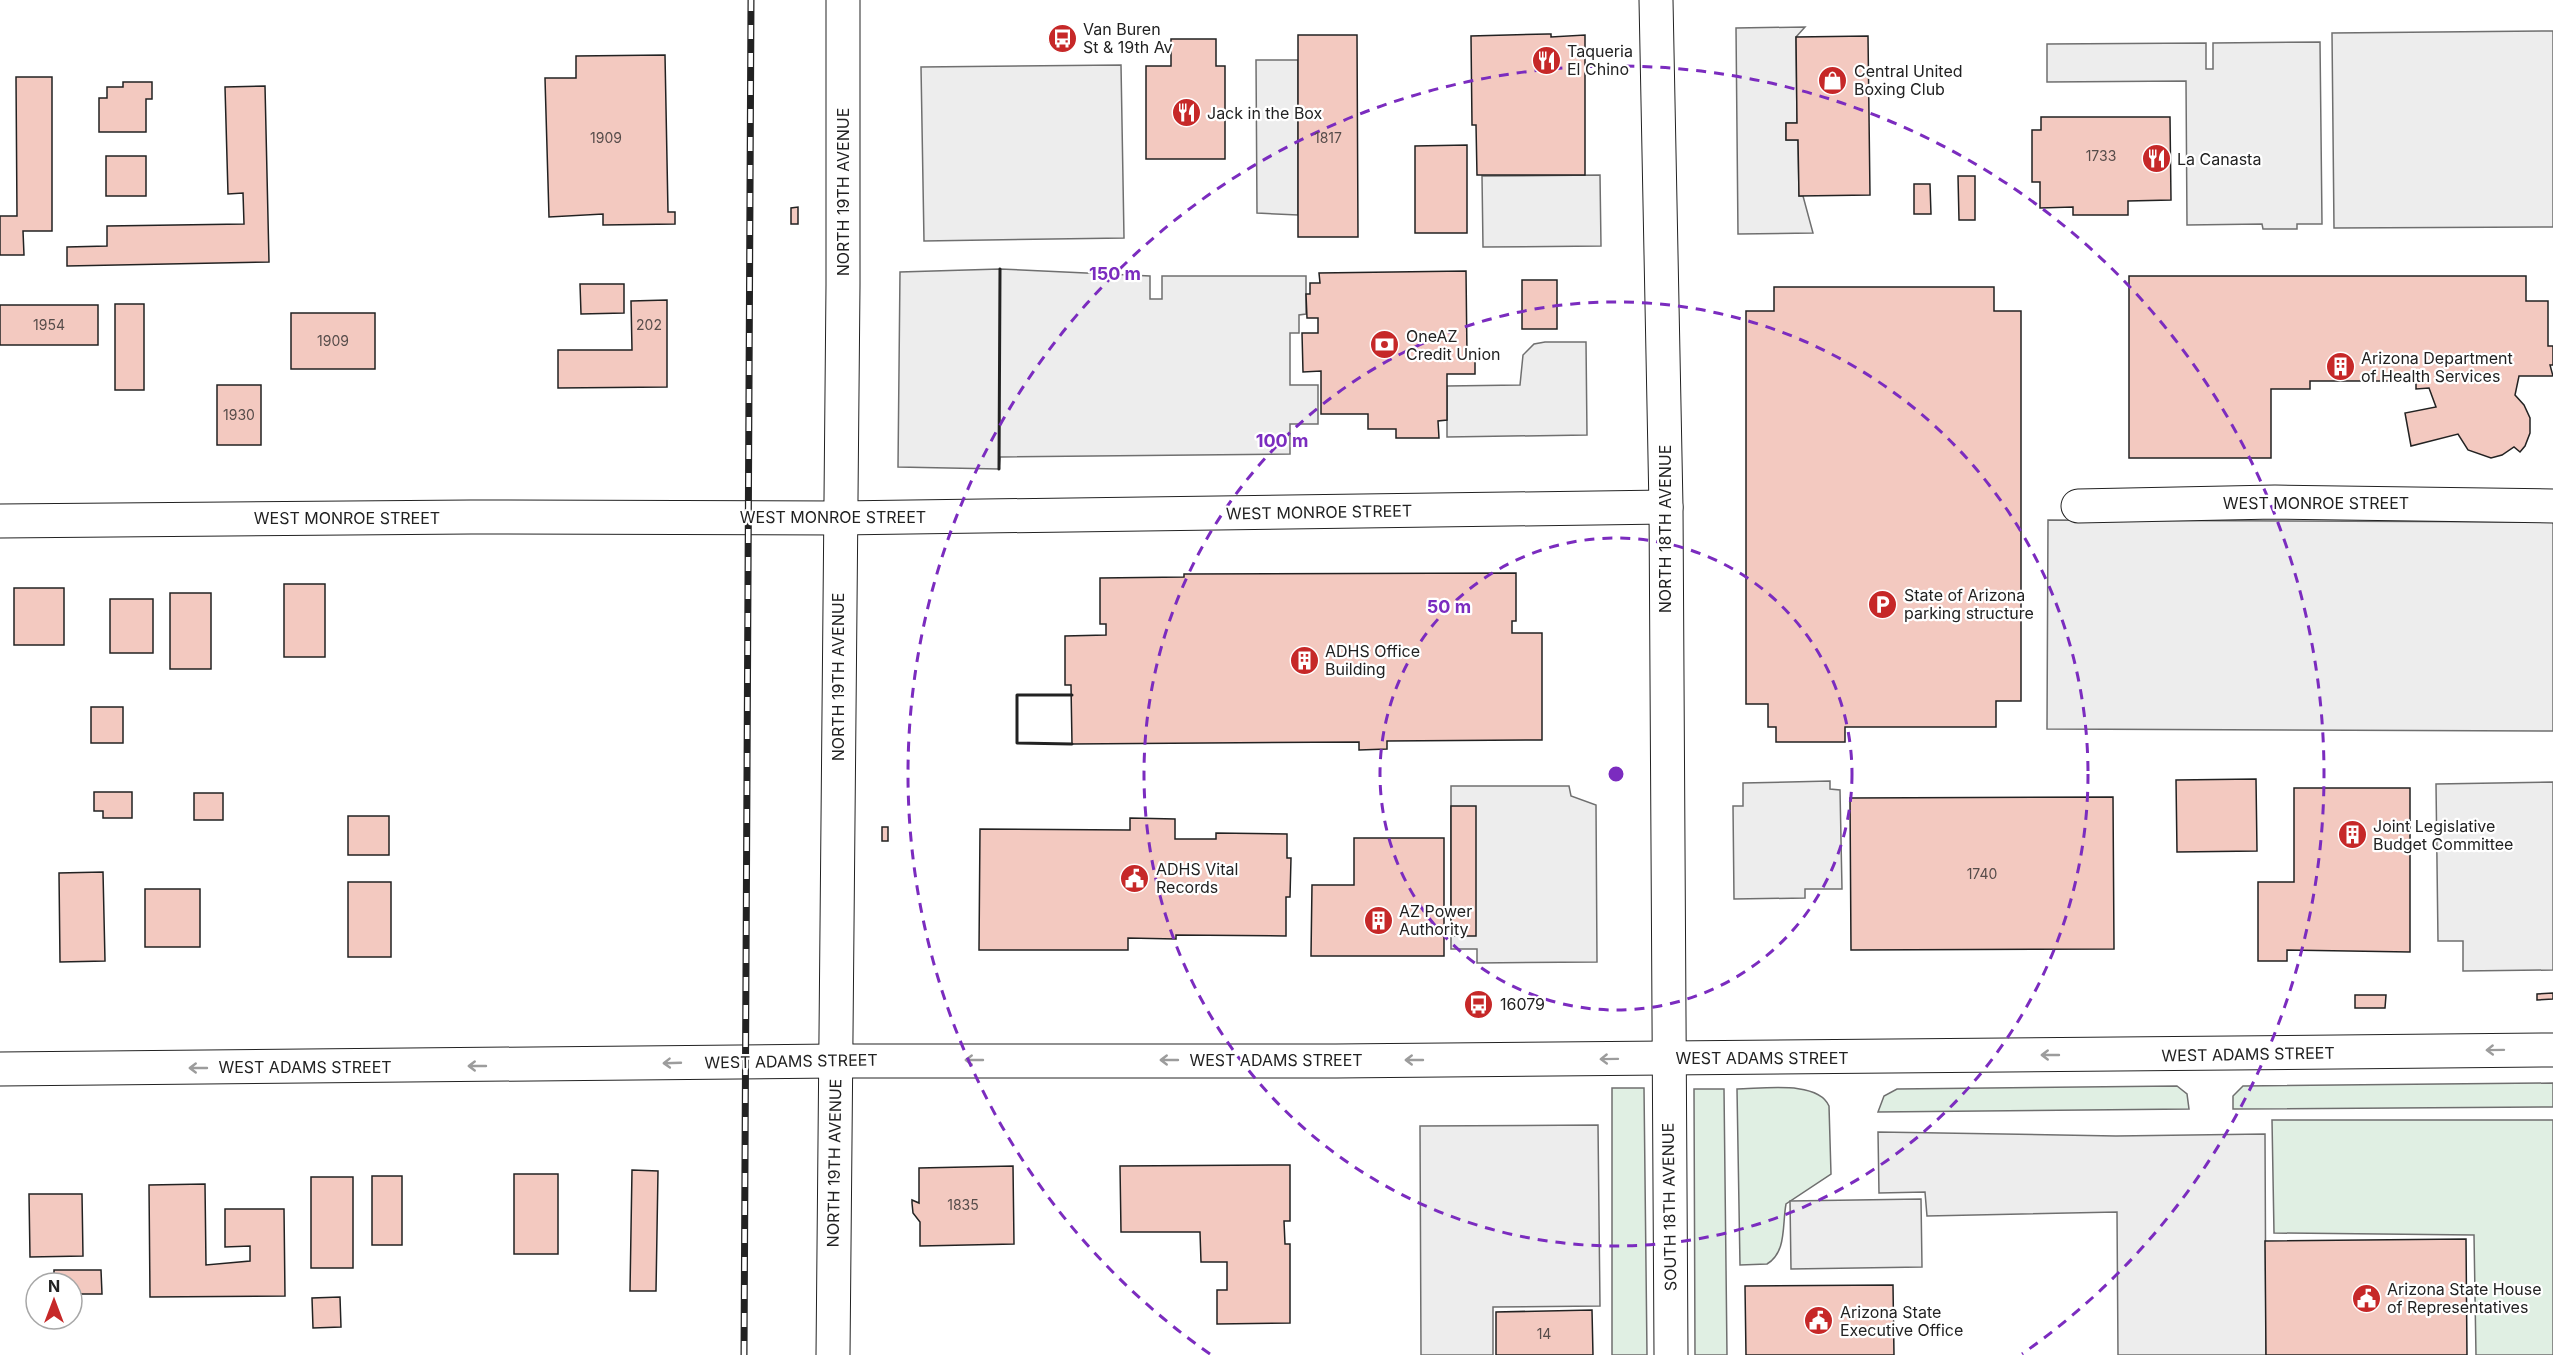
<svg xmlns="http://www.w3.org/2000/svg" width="2553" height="1355" font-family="Inter,sans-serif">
<rect width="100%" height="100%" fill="#fff"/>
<g fill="#e0efe3" stroke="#6f6f6f" stroke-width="1.5">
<polygon points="2553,1083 2553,1107 2233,1109 2233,1096 2243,1086"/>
<polygon points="2177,1086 2187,1094 2189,1109 1878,1112 1884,1096 1897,1089"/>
<polygon points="1644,1088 1647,1355 1612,1355 1612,1088"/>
<polygon points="1694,1089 1724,1089 1727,1355 1695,1355"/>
<path d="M1737,1089C1762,1089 1818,1080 1829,1106L1831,1174L1786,1204C1782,1225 1787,1252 1767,1264L1740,1265Z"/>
<polygon points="2272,1120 2553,1120 2553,1355 2476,1355 2474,1235 2274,1233"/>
</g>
<g fill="#ededed" stroke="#6f6f6f" stroke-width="1.5">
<polygon points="1805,27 1796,37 1797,123 1786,123 1786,140 1798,140 1799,196 1803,196 1813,233 1738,234 1736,28"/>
<polygon points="2553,31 2553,227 2334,228 2332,33"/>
<polygon points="2320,42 2322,224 2297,224 2297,229 2263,229 2262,224 2187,225 2186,81 2047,82 2047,44 2206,43 2206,69 2213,69 2213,43"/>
<polygon points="1256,60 1298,60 1298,215 1257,213"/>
<polygon points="1121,65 1124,238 924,241 921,67"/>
<polygon points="1600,175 1601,246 1483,247 1482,176"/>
<polygon points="1000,269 1150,276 1150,299 1162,299 1162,276 1306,276 1306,314 1299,315 1299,333 1290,333 1290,385 1318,385 1318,424 1290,424 1290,454 1000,457 999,469 898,467 900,272"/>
<polygon points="1545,342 1586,342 1587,435 1447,437 1447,386 1520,385 1523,355 1534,344"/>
<polygon points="2048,520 2553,522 2553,731 2047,729"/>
<polygon points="1830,781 1830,789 1840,790 1842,889 1805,889 1805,898 1734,899 1733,806 1743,806 1743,783"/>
<polygon points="2553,782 2553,970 2463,971 2463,941 2438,941 2436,784"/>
<polygon points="1451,786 1569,786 1571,796 1596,805 1597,962 1477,963 1477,949 1451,949"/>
<polygon points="1598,1125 1600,1306 1493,1307 1493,1355 1421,1355 1420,1126"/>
<polygon points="1878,1132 2116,1136 2265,1134 2266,1355 2118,1355 2117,1212 1927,1216 1925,1192 1879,1193"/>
<polygon points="1921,1199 1922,1267 1791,1269 1790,1201"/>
</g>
<g fill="#f3c9c0" stroke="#222" stroke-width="1.5">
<polygon points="1548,34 1551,34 1551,37 1585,35 1585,175 1477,175 1476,125 1472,125 1471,36"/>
<rect x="1049" y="35" width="18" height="7"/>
<polygon points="1298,35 1357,35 1358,237 1298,237"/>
<polygon points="1868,36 1870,195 1799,196 1798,140 1786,140 1786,123 1797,123 1796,37"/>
<polygon points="1171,39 1216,39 1216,66 1225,66 1225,159 1146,159 1146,66 1171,66"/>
<polygon points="665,55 668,212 675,212 675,224 603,225 603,214 549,217 545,78 576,78 576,56"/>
<polygon points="16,77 52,77 52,231 23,231 24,255 0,255 0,216 17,216"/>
<polygon points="123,82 152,82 152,99 146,99 146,132 99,132 99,98 107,98 107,87 123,87"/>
<polygon points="265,86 269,262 67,266 67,247 107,246 107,226 244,224 243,193 228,194 225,87"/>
<polygon points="2041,117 2170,117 2171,200 2128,201 2128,215 2073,215 2073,207 2040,208 2040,182 2032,182 2032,130 2041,130"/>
<polygon points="1467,145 1467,233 1415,233 1415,146"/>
<rect x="106" y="156" width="40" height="40"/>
<polygon points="1958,176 1975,176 1975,220 1959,220"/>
<polygon points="1914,184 1930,184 1931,214 1914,214"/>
<polygon points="798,207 798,224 791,224 791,208"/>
<polygon points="1466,271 1467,356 1475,356 1475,374 1447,374 1447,420 1438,421 1439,438 1396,438 1396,429 1368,429 1368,414 1321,414 1321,371 1303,372 1302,333 1318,333 1318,318 1307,318 1306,294 1310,294 1310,283 1320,283 1319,273"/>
<polygon points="2129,276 2526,276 2526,301 2548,301 2548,346 2553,346 2553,365 2550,365 2553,376 2519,376 2515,395 2524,405 2530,418 2530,433 2525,446 2520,452 2514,447 2502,455 2491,458 2468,450 2458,434 2411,446 2405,413 2436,407 2429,388 2416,389 2416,381 2310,381 2310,389 2271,389 2271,458 2129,458"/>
<rect x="1522" y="280" width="35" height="49"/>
<polygon points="580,284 624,284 624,313 581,314"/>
<polygon points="1774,287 1994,287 1994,311 2021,311 2021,701 1996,701 1996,727 1845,727 1845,742 1776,742 1776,727 1768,727 1768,704 1746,704 1746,311 1774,311"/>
<polygon points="667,300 667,387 558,388 558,350 632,350 631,301"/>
<rect x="115" y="304" width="29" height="86"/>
<rect x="0" y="305" width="98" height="40"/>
<rect x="291" y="313" width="84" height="56"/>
<rect x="217" y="385" width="44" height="60"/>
<polygon points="1516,573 1516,621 1512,621 1512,633 1542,633 1542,740 1387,741 1387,749 1359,750 1359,742 1072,744 1071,685 1065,685 1065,636 1106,635 1106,624 1100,624 1100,578 1184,577 1184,574"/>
<rect x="284" y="584" width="41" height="73"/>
<rect x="14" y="588" width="50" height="57"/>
<rect x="170" y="593" width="41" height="76"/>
<rect x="110" y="599" width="43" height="54"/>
<rect x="91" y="707" width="32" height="36"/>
<polygon points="2256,779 2257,851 2177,852 2176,780"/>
<polygon points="2294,788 2410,788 2410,952 2287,950 2287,961 2258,961 2258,882 2294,882"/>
<polygon points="94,792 132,792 132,818 103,818 103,811 94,811"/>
<rect x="194" y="793" width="29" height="27"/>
<polygon points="2113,797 2114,949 1851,950 1850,798"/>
<rect x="1451" y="806" width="25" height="130"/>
<rect x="348" y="816" width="41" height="39"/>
<polygon points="1130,818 1175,819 1175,839 1216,839 1216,833 1287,834 1287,858 1291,858 1290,897 1286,897 1286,936 1176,935 1176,939 1128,938 1128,950 979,950 980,829 1130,830"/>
<rect x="882" y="827" width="6" height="14"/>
<polygon points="1354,838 1444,838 1444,956 1311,956 1312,885 1354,885"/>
<polygon points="103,872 105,961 60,962 59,873"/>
<rect x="348" y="882" width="43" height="75"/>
<rect x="145" y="889" width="55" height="58"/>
<polygon points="2553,993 2553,999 2537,1000 2537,994"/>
<polygon points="2355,995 2386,995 2385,1008 2355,1008"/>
<rect x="1476" y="1001" width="15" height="6"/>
<polygon points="1290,1165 1290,1221 1284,1221 1285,1244 1290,1244 1290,1323 1217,1324 1217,1290 1227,1290 1227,1262 1201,1262 1200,1232 1121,1232 1120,1166"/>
<polygon points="1013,1166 1014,1244 920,1246 920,1222 913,1213 912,1203 912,1200 919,1203 919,1168"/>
<polygon points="632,1170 658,1171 656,1291 630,1291"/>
<rect x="514" y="1174" width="44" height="80"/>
<rect x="372" y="1176" width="30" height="69"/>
<rect x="311" y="1177" width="42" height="91"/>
<polygon points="205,1184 206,1265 250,1261 250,1246 225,1247 225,1209 284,1209 285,1296 150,1297 149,1185"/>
<polygon points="29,1194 82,1194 83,1256 30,1257"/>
<polygon points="2466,1239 2467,1355 2266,1355 2265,1241"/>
<polygon points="54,1270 101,1270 102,1294 72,1294 72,1283 54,1283"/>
<polygon points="1893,1285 1894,1355 1746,1355 1745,1286"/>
<polygon points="340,1297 341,1327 313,1328 312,1298"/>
<polygon points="1592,1310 1593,1355 1496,1355 1496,1312"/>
</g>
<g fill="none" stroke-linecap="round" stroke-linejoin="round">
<defs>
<g id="minor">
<polyline points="1656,0 1666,507 1671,1355"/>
<polyline points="2078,506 2275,502 2553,506"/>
<polyline points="0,521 471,517 839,518 1666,507"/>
<polyline points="0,1069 835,1061"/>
</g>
<g id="major">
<polyline points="835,1061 1336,1061 2553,1050"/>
<polyline points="833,1355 843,285 843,0"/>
</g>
</defs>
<use href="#minor" stroke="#222" stroke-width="35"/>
<use href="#major" stroke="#222" stroke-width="35"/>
<use href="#minor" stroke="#fff" stroke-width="33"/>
<use href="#major" stroke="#fff" stroke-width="33"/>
<defs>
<polyline id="rail" points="744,1355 751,0"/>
</defs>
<use href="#rail" stroke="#222" stroke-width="7"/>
<use href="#rail" stroke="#fff" stroke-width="4.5" stroke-dasharray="14" stroke-linecap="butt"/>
<g stroke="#222" stroke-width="3">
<polyline points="999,469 1000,269"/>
<polyline points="1072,695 1017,695 1017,743 1072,744"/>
</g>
</g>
<defs><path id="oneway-shaft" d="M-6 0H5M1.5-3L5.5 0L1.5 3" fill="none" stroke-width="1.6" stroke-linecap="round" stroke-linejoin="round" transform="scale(1.5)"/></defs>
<g stroke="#9c9c9c">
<use href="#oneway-shaft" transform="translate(2495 1050) rotate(179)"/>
<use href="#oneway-shaft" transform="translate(2050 1055) rotate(180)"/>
<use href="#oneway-shaft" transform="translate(1609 1059) rotate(179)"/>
<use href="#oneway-shaft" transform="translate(974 1060) rotate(180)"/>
<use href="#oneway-shaft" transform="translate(1169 1060) rotate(180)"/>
<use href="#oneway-shaft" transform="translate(1414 1060) rotate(180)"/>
<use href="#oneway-shaft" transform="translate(672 1063) rotate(178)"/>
<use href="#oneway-shaft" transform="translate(477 1066) rotate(180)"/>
<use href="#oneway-shaft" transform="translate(198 1068) rotate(180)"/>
</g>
<g fill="none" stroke="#7b2cbf" stroke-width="3" stroke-dasharray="10 8">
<circle cx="1616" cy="774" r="236"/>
<circle cx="1616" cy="774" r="472"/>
<path d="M1210 1354A708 708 0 1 1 2022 1354"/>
</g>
<defs>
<symbol id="bus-disc" viewBox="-11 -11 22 22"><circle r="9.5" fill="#c62828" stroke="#fff"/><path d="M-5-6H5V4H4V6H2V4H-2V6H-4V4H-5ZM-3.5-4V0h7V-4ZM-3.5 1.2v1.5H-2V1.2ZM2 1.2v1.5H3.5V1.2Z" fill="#fff"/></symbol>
<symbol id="restaurant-disc" viewBox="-11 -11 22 22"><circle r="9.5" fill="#c62828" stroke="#fff"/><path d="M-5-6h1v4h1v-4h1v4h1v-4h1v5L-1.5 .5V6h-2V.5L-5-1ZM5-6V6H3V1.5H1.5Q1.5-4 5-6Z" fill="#fff"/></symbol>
<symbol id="shop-disc" viewBox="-11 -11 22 22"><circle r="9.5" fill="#c62828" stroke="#fff"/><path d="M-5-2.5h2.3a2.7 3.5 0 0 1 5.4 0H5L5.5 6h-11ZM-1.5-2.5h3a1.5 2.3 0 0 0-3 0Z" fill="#fff"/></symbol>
<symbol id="bank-disc" viewBox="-11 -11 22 22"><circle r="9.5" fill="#c62828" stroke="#fff"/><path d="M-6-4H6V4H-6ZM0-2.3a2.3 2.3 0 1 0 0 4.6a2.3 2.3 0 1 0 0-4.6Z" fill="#fff"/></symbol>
<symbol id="building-disc" viewBox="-11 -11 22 22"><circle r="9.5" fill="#c62828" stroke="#fff"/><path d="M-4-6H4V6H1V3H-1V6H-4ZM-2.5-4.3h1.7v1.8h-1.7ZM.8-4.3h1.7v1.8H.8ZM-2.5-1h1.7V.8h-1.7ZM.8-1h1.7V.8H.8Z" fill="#fff"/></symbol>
<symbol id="parking-disc" viewBox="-11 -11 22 22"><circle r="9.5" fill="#c62828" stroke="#fff"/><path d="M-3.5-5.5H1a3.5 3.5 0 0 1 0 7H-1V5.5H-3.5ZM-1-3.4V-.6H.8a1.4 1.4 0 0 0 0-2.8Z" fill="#fff"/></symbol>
<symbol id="civic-disc" viewBox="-11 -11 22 22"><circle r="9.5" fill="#c62828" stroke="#fff"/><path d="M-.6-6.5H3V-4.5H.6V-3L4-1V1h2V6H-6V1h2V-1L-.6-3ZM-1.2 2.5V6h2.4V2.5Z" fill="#fff"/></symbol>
</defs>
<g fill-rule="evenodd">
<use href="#bus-disc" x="1046" y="22" width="33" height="33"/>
<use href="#restaurant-disc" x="1530" y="44" width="33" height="33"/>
<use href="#shop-disc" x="1816" y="64" width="33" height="33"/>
<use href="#restaurant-disc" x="1170" y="96" width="33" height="33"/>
<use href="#restaurant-disc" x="2140" y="142" width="33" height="33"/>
<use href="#bank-disc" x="1368" y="328" width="33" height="33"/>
<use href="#building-disc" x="2324" y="350" width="33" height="33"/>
<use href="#parking-disc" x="1866" y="588" width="33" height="33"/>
<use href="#building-disc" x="1288" y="644" width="33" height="33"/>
<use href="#building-disc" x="2336" y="818" width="33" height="33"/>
<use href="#civic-disc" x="1118" y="862" width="33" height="33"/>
<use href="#building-disc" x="1362" y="904" width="33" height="33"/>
<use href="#bus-disc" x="1462" y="988" width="33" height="33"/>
<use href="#civic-disc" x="2350" y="1282" width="33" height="33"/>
<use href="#civic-disc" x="1802" y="1304" width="33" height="33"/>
</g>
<g text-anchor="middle" stroke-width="4.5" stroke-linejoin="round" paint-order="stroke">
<g font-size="14" fill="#564c4a">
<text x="606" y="143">1909</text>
<text x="1328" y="143">1817</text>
<text x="2101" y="161">1733</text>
<text x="49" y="330">1954</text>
<text x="649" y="330">202</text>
<text x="333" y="346">1909</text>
<text x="239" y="420">1930</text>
<text x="1982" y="879">1740</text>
<text x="963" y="1210">1835</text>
<text x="1544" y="1339">14</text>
</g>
<g font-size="16" fill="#222" stroke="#fff" text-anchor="start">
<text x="1083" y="35">Van Buren<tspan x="1083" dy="18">St &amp; 19th Av</tspan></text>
<text x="1567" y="57">Taqueria<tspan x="1567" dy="18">El Chino</tspan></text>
<text x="1854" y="77">Central United<tspan x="1854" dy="18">Boxing Club</tspan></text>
<text x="1207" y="119">Jack in the Box</text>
<text x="2177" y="165">La Canasta</text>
<text x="1406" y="342">OneAZ<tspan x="1406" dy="18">Credit Union</tspan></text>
<text x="2361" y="364">Arizona Department<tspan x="2361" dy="18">of Health Services</tspan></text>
<text x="1904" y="601">State of Arizona<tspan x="1904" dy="18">parking structure</tspan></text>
<text x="1325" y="657">ADHS Office<tspan x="1325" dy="18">Building</tspan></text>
<text x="2373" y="832">Joint Legislative<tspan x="2373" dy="18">Budget Committee</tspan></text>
<text x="1156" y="875">ADHS Vital<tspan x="1156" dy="18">Records</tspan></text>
<text x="1399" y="917">AZ Power<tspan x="1399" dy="18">Authority</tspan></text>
<text x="1500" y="1010">16079</text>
<text x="2387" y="1295">Arizona State House<tspan x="2387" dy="18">of Representatives</tspan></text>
<text x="1840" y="1318">Arizona State<tspan x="1840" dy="18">Executive Office</tspan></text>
</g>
<g font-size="16" fill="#222" stroke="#fff">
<text transform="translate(843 192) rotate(-90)" y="6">NORTH 19TH AVENUE</text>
<text x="2316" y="509">WEST MONROE STREET</text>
<text transform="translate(1319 512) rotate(-1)" y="6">WEST MONROE STREET</text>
<text x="833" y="523">WEST MONROE STREET</text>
<text x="347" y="524">WEST MONROE STREET</text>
<text transform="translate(1665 529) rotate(-90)" y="6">NORTH 18TH AVENUE</text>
<text transform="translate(838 677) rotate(-90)" y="6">NORTH 19TH AVENUE</text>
<text transform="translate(2248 1054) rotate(-1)" y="6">WEST ADAMS STREET</text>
<text x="1762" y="1064">WEST ADAMS STREET</text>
<text x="1276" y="1066">WEST ADAMS STREET</text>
<text transform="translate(791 1061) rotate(-1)" y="6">WEST ADAMS STREET</text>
<text x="305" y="1073">WEST ADAMS STREET</text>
<text transform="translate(834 1163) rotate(-89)" y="6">NORTH 19TH AVENUE</text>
<text transform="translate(1669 1207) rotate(-91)" y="6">SOUTH 18TH AVENUE</text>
</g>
</g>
<circle cx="1616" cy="774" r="9" fill="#7b2cbf" stroke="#fff" stroke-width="3"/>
<g font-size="18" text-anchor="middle" font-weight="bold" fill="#7b2cbf" stroke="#fff" stroke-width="4.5" stroke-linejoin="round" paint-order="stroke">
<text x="1115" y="280">150 m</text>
<text x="1282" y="447">100 m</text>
<text x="1449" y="613">50 m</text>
</g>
<g transform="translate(54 1301)"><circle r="28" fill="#ffffff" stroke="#a7a7a7" stroke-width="1.5"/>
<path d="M0-4.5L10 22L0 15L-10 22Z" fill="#c62828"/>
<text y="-9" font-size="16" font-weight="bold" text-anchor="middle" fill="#222222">N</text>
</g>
</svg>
